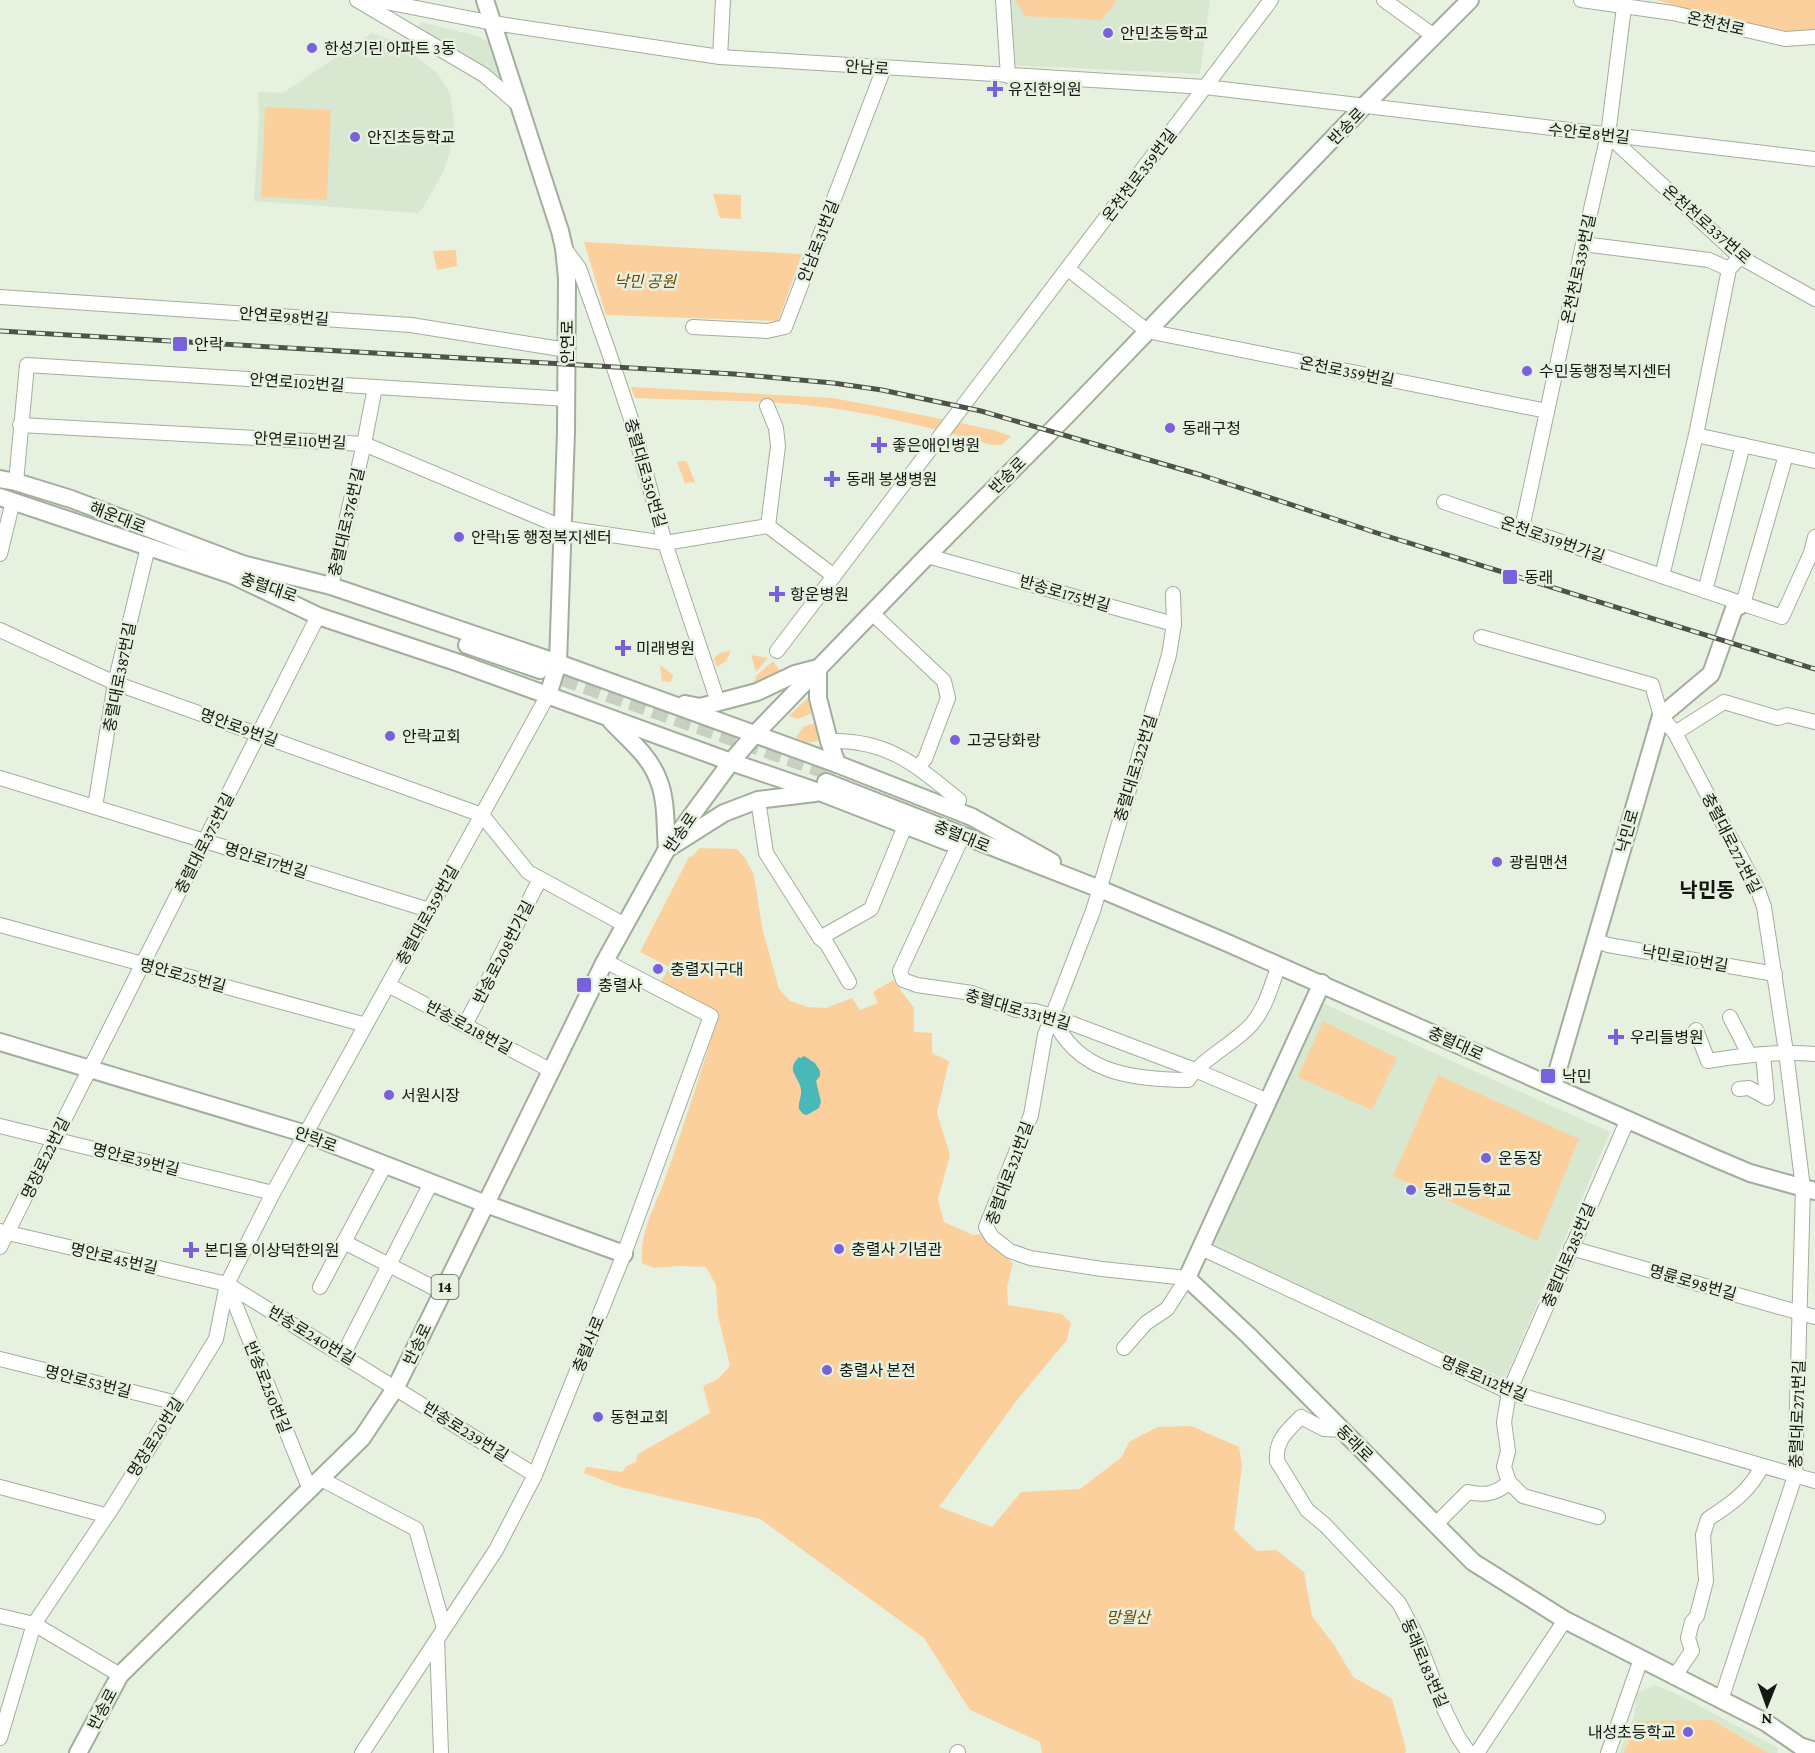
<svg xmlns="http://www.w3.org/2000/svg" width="1815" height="1753" font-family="'Crimson Pro','Noto Sans KR',serif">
<rect width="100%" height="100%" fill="#e6f1e0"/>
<g fill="#d8e7cf">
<polygon points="1008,0 1210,0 1200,74 1012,65"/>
<polygon points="421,22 478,36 492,45 501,74 496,78 418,27"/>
<polygon points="372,33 391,40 411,52 437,73 450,93 454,123 450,152 444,170 424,206 418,213 254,201 259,117 258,92 283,93"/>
<polygon points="1320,1002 1610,1132 1505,1379 1212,1249"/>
<polygon points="1655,1685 1675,1693 1778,1748 1777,1753 1619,1753 1634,1716 1637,1693"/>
</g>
<g fill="#fcd09d">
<polygon points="1015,0 1115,0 1114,6 1101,20 1025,16"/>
<polygon points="1656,0 1815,0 1815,37 1722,18"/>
<polygon points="265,107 331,110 327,200 261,197"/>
<polygon points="713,194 741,195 741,219 720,218"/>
<polygon points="584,242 802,254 778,321 606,315"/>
<polygon points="456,250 457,266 437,270 433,251"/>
<path d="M631,387L833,398L927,416L993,430L1011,436L1002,445H992C939,430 886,416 831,408C766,399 700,401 635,398Z"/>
<polygon points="685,461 687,462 695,482 685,483 677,462"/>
<path d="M731,651L726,661L717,667L714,659C718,652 724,652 731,651Z"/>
<polygon points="751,655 768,658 756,672"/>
<polygon points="773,661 782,674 747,688 755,680 756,676"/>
<polygon points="660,665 673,675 671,682 662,681"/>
<polygon points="810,696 814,712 798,719 789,716"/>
<path d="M817,723L820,739C814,745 803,742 796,737L804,726Z"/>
<path d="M699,848L737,849L745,858L754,875L762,927L779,989L790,1001L808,1007L826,1008L852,998L860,1010L878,1003L873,992L893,980L914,1008V1032L932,1033V1053L949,1061L937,1113L950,1155L938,1199L944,1222L973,1235L983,1234L1010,1256L1009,1260L1013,1263L1007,1288L1008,1305L1062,1314L1071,1323L1067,1340L1017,1400L939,1507L992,1527L1021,1492L1080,1489L1122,1457L1129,1442L1158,1427L1191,1426L1239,1447L1242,1465L1234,1530L1257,1551L1276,1550L1304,1572L1312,1616L1334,1645L1353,1677L1392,1699L1406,1749L1405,1753H1042L1040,1742L970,1710L924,1638L760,1519L620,1487L584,1473L586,1467L622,1472L627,1466L636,1462L638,1454L710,1413L703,1386L718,1379L730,1366L718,1316L716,1285L706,1267L680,1266L654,1268L642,1263C639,1233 655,1207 665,1179C684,1125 702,1069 719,1013L661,982L669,967L640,952L689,857L693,856Z"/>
<polygon points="1323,1021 1397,1058 1372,1110 1298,1077"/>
<polygon points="1438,1075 1579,1139 1537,1241 1393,1176"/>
<polygon points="1712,1720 1768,1753 1624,1753 1638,1721"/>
</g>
<path fill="#49b8b8" d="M804,1056L815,1063L820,1071V1076L816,1081L821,1102L819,1108L807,1115L803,1114L799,1109C798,1102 802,1096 801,1089C799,1076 785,1071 799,1057L801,1058Z"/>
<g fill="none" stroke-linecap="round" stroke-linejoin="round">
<polyline stroke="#c7d0c1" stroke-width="16" stroke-dasharray="16 8" stroke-linecap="butt" points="540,670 831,773"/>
<defs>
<g id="minor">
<polyline points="357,0 484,75 520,106"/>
<polyline points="375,0 493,23 720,57 1205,87 1815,159"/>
<polyline points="1003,0 1008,76"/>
<polyline points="1384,0 1434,36"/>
<polyline points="1581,0 1673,13 1785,39 1815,37"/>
<polyline points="720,57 723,0"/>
<polyline points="1608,135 1740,257 1815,299"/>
<polyline points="1583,244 1709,260 1729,269"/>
<polyline points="564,248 579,268 608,350 630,416 665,543 718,702"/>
<polyline points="1068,269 1147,331 1547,411"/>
<polyline points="0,297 411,325 567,350"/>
<polyline points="693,327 767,331 785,327 884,68"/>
<polyline points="767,406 776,428 778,446 768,526"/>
<polyline points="20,425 364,444 564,528 665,543 768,526 834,576"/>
<polyline points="1696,435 1815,461"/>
<polyline points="16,482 27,365 567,399"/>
<polyline points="1444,502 1782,617 1811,553 1815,537"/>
<polyline points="1522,528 1583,244 1608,135 1624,7"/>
<polyline points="0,554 13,501"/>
<polyline points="927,556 1174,624"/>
<polyline points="1662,576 1696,435 1729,269 1740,257"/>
<polyline points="331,586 364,444 375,387"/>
<polyline points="1705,591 1743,445"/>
<polyline points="1743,604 1786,455"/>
<polyline points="872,613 944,681 948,698 925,759 918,767"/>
<polyline points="0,630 115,683 482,815 528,872 625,925"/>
<polyline points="1481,637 1652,685 1661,716 1675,733 1758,890 1764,907 1786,1052 1803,1188 1795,1476 1721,1700"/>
<polyline points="777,651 1271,0"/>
<polyline points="1675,733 1724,702 1778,718 1787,715 1815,722"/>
<path d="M829,741C887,739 916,765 959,800L955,809"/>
<polyline points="0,778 429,910"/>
<polyline points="758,800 766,853 820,938 827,944 849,982"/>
<polyline points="95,807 115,683 148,547"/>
<polyline points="958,846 900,971 903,980 917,985 972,993 1016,1010 1035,1011 1052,1016 1195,1070 1268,1101"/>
<polyline points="0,925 366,1025"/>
<polyline points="820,938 871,909 905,826"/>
<polyline points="1595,940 1608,945 1775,974"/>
<polyline points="388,985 550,1070"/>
<path d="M1052,1016C1077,1074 1132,1079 1188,1080C1200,1061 1231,1045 1248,1028C1265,1012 1271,986 1279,965"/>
<polyline points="1730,1017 1749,1054"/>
<polyline points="465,1025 540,879"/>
<path d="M1696,1030L1708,1061C1744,1055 1778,1051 1815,1054"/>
<polyline points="1739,1089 1749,1088 1767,1098 1763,1054"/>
<polyline points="0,1126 273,1193"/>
<polyline points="0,1231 227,1284 535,1475"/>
<polyline points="344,1242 442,1292"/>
<polyline points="0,1247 318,616"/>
<polyline points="1201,1248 1509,1392 1815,1481"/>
<polyline points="1571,1248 1815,1317"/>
<polyline points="227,1284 310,1490"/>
<polyline points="320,1287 385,1165"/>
<polyline points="1124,1348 1146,1323 1167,1309 1187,1278 1102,1269 1030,1258 1010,1251 992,1237 986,1227 1031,1115 1045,1035 1093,911 1169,655 1174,624 1173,594"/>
<polyline points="343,1355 431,1183"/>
<polyline points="0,1359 177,1403"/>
<path d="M1343,1430L1324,1429L1301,1417C1288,1430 1275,1440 1277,1461L1307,1510L1325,1525L1399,1603L1416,1635L1445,1711L1458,1737L1469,1753"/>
<polyline points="321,1479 416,1529 444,1628"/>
<polyline points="1509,1482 1523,1496 1598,1517"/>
<polyline points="0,1487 105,1515"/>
<path d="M1435,1525L1468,1492C1484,1496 1497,1494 1509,1482L1504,1467L1508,1451L1504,1422L1509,1392L1628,1119"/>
<polyline points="0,1616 34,1624 120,1675"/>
<polyline points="437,1640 441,1753"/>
<path d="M1674,1677L1692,1651L1688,1638L1692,1622L1697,1616L1706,1581L1703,1535L1708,1519C1731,1504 1750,1491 1762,1466"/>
<polyline points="0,1738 34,1624 114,1505 216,1339 227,1284 273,1193 548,695"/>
<polyline points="362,1753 496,1550 535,1475 624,1254 711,1016 605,961"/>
<polyline points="957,1753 958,1752"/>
<polyline points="1477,1753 1565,1620"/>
<polyline points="1608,1753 1641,1659"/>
</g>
<g id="major">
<polyline points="485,0 560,231 564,248 567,278 566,432 558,663 548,695"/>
<polyline points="0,479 16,482 71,499 245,565"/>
<polyline points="0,497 238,577"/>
<polyline points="234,562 331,586 558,663 837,764 972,817 1052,862"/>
<polyline points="230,574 318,616 459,663 731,762 822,793 948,842"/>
<polyline points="467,645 540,670"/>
<polyline points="685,704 700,707 757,692 795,674 818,668 818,698 829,741 837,764"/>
<path d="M611,721C628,739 649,755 658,779C667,800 665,827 667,849L724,813L758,800L815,793"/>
<polyline points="826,782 1100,889 1223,941 1712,1157 1750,1173 1815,1191"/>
<polyline points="1322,983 1187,1278 1248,1335 1473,1562 1565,1620 1765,1722 1800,1746 1815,1751"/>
<polyline points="0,1042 306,1134 486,1204 624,1254"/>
<polyline points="1553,1086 1661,716 1711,674 1734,609 1743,604"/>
<polyline points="78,1753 120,1675 362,1438 396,1387 605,961 667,849 731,762 754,735 927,556 1068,414 1363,107 1470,0"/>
</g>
</defs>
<use href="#minor" stroke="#a3ad9d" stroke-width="16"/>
<use href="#major" stroke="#a3ad9d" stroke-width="20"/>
<use href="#minor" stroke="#fff" stroke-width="14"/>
<use href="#major" stroke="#fff" stroke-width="16"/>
<defs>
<polyline id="rail" points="0,331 734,374 833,383 882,390 981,411 1201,475 1377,533 1815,669"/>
</defs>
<use href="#rail" stroke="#4e534a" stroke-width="5"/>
<use href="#rail" stroke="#e6f1e0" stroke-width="3" stroke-dasharray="9" stroke-linecap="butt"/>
</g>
<g fill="#7a61dc" stroke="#e6f1e0" stroke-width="2">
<circle cx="1108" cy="33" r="6"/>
<circle cx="312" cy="48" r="6"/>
<path d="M992 80h6v6h6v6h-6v6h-6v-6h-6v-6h6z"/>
<circle cx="355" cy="137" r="6"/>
<rect x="172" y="336" width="16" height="16" rx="3"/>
<circle cx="1527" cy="371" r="6"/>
<circle cx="1170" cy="428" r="6"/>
<path d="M876 436h6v6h6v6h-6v6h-6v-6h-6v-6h6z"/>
<path d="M829 470h6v6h6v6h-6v6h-6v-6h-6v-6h6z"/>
<circle cx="459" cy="537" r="6"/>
<rect x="1502" y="569" width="16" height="16" rx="3"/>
<path d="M774 585h6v6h6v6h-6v6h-6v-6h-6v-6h6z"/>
<path d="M620 639h6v6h6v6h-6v6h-6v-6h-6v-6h6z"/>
<circle cx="390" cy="736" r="6"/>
<circle cx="955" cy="740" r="6"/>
<circle cx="1497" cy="862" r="6"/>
<circle cx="658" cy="969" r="6"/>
<rect x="576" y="977" width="16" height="16" rx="3"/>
<path d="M1613 1028h6v6h6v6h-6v6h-6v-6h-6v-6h6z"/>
<rect x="1540" y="1068" width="16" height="16" rx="3"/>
<circle cx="389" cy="1095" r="6"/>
<circle cx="1486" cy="1158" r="6"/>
<circle cx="1411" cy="1190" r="6"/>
<circle cx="839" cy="1249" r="6"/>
<path d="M188 1241h6v6h6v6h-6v6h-6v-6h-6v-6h6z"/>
<circle cx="827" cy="1370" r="6"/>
<circle cx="598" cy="1417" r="6"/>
<circle cx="1688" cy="1732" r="6"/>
</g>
<g text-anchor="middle" stroke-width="5" stroke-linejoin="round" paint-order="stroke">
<rect fill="#e6f1e0" stroke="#545950" stroke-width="1.5" x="431.5" y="1275" width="27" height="24" rx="4.5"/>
<g font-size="15" font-weight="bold" fill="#151812">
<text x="445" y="1292">14</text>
</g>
<g font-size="16" fill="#151812" stroke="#e6f1e0">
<text transform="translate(1716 23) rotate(13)" y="6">온천천로</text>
<text transform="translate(867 67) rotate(4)" y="6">안남로</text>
<text transform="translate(1346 126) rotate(-46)" y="6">반송로</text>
<text transform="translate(1589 133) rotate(6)" y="6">수안로8번길</text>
<text transform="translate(1139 175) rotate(-53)" y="6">온천천로359번길</text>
<text transform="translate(1707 224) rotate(41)" y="6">온천천로337번로</text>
<text transform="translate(818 241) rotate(-69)" y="6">안남로31번길</text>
<text transform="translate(1578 269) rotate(-78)" y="6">온천천로339번길</text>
<text transform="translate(284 316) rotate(4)" y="6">안연로98번길</text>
<text transform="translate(567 342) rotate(-90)" y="6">안연로</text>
<text transform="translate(1347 371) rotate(11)" y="6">온천로359번길</text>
<text transform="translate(297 382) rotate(4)" y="6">안연로102번길</text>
<text transform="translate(300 440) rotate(3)" y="6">안연로110번길</text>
<text transform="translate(646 473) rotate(74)" y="6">충렬대로350번길</text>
<text transform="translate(1007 475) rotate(-45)" y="6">반송로</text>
<text transform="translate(118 517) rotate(21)" y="6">해운대로</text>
<text transform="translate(346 522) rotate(-77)" y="6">충렬대로376번길</text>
<text transform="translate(1553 539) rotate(19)" y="6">온천로319번가길</text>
<text transform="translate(269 587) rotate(19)" y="6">충렬대로</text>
<text transform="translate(1065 593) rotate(16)" y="6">반송로175번길</text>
<text transform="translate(119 677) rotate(-79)" y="6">충렬대로387번길</text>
<text transform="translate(239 727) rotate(20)" y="6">명안로9번길</text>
<text transform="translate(1135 768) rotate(-73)" y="6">충렬대로322번길</text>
<text transform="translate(1627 831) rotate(-74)" y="6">낙민로</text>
<text transform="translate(680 832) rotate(-55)" y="6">반송로</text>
<text transform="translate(962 836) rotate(22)" y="6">충렬대로</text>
<text transform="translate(204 843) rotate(-63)" y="6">충렬대로375번길</text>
<text transform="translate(1732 843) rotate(63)" y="6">충렬대로272번길</text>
<text transform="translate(266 860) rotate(17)" y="6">명안로17번길</text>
<text transform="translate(427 915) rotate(-61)" y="6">충렬대로359번길</text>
<text transform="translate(503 952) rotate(-63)" y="6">반송로208번가길</text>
<text transform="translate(1685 958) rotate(10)" y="6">낙민로10번길</text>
<text transform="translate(183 975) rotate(15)" y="6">명안로25번길</text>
<text transform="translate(1018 1009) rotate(16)" y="6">충렬대로331번길</text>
<text transform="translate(469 1027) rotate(28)" y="6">반송로218번길</text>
<text transform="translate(1456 1043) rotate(24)" y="6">충렬대로</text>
<text transform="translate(316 1139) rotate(20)" y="6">안락로</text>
<text transform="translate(45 1158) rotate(-64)" y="6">명장로22번길</text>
<text transform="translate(136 1159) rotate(14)" y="6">명안로39번길</text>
<text transform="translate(1009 1173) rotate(-70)" y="6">충렬대로321번길</text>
<text transform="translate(1568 1255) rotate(-67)" y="6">충렬대로285번길</text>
<text transform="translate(114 1258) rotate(13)" y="6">명안로45번길</text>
<text transform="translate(1693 1282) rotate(16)" y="6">명륜로98번길</text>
<text transform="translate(312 1335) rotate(31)" y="6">반송로240번길</text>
<text transform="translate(417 1344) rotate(-64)" y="6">반송로</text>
<text transform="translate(588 1344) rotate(-68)" y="6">충렬사로</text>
<text transform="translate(1484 1378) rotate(23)" y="6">명륜로112번길</text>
<text transform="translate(88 1381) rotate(14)" y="6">명안로53번길</text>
<text transform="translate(268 1387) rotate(68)" y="6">반송로250번길</text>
<text transform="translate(1797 1414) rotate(-88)" y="6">충렬대로271번길</text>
<text transform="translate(466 1431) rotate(32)" y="6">반송로239번길</text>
<text transform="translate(155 1437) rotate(-58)" y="6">명장로20번길</text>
<text transform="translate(1355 1443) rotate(45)" y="6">동래로</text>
<text transform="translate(1425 1663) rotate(67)" y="6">동래로183번길</text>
<text transform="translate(102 1709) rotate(-62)" y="6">반송로</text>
</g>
<g font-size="16" fill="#151812" stroke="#e6f1e0" text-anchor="start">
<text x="1120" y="39">안민초등학교</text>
<text x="324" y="54">한성기린 아파트 3동</text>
<text x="1008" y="95">유진한의원</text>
<text x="367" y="143">안진초등학교</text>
<text x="194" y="350">안락</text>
<text x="1539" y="377">수민동행정복지센터</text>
<text x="1182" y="434">동래구청</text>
<text x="892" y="451">좋은애인병원</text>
<text x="846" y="485">동래 봉생병원</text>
<text x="471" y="543">안락1동 행정복지센터</text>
<text x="1524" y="583">동래</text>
<text x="790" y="600">항운병원</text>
<text x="636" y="654">미래병원</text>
<text x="402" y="742">안락교회</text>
<text x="967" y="746">고궁당화랑</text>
<text x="1509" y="868">광림맨션</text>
<text x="670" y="975">충렬지구대</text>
<text x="598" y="991">충렬사</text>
<text x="1630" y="1043">우리들병원</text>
<text x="1562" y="1082">낙민</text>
<text x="401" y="1101">서원시장</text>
<text x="1498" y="1164">운동장</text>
<text x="1423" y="1196">동래고등학교</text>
<text x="851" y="1255">충렬사 기념관</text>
<text x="204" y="1256">본디올 이상덕한의원</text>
<text x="839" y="1376">충렬사 본전</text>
<text x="610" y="1423">동현교회</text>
<text x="1676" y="1738" text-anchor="end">내성초등학교</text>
</g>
<g font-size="16" font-style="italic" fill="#704702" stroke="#e6f1e0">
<text x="645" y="287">낙민 공원</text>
<text x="1128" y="1623">망월산</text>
</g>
<g font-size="20" font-weight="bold" fill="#151812" stroke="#e6f1e0">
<text x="1707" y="897">낙민동</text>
</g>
</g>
<g transform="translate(1767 1705) rotate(181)" stroke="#e6f1e0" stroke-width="4.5" paint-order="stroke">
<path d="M0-4.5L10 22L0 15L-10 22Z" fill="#151812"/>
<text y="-9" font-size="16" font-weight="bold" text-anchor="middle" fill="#151812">N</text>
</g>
</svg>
